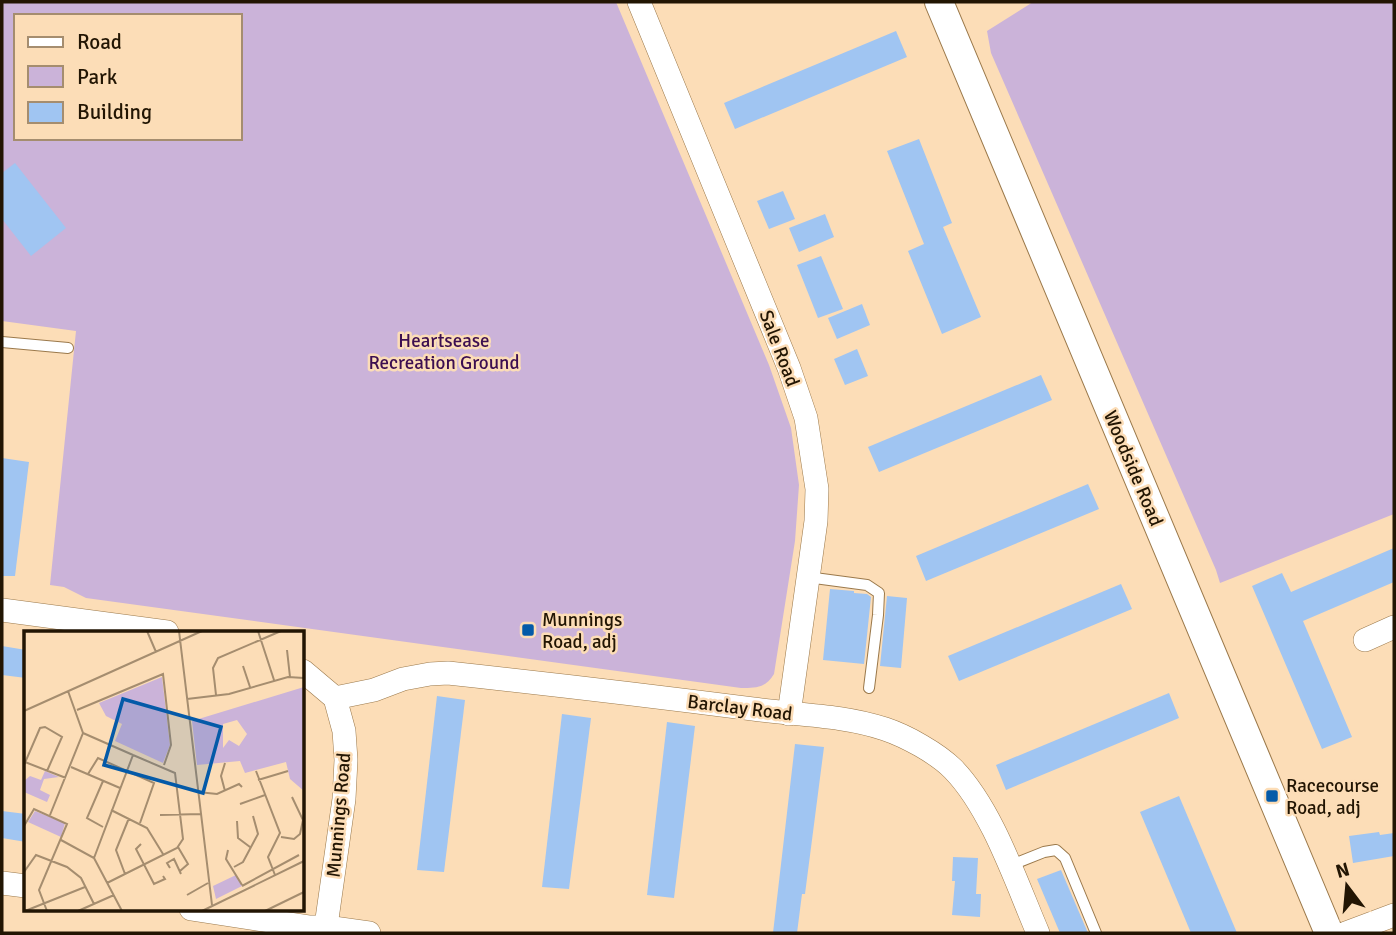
<svg xmlns="http://www.w3.org/2000/svg" width="1396" height="935" font-family="Signika,sans-serif">
<rect width="100%" height="100%" fill="#fcddb7"/>
<g fill="#cbb3d9" fill-rule="evenodd">
<path d="M2,2H616L769,365L791,428L799,485L795,541L774,674C766,688 755,688 741,688L86,598L64,587L50,585L76,331L2,321ZM16,16H240V138H16Z"/>
<polygon points="1033,2 1394,2 1394,514 1220,583 1216,570 991,53 987,31"/>
</g>
<g fill="#a0c5f2">
<polygon points="896,31 907,57 735,129 724,103"/>
<polygon points="919,139 952,223 943,227 981,317 942,334 908,251 924,244 887,151"/>
<polygon points="15,163 66,228 31,256 2,219 2,173"/>
<polygon points="783,191 795,219 769,229 757,201"/>
<polygon points="825,214 834,237 799,252 789,228"/>
<polygon points="821,256 843,309 818,318 797,265"/>
<polygon points="862,304 870,325 837,339 828,318"/>
<polygon points="857,349 868,376 845,385 834,359"/>
<polygon points="1041,375 1052,400 879,472 868,447"/>
<polygon points="2,458 29,462 15,576 2,576"/>
<polygon points="1088,484 1099,509 926,581 916,556"/>
<polygon points="1394,548 1394,582 1303,621 1352,737 1322,749 1252,586 1282,573 1291,592"/>
<polygon points="1121,584 1132,609 959,681 948,656"/>
<polygon points="830,589 854,591 854,593 867,594 871,597 864,664 823,660"/>
<polygon points="887,596 907,598 901,668 880,666"/>
<polygon points="2,646 26,650 26,678 2,675"/>
<polygon points="1169,693 1179,718 1006,790 996,765"/>
<polygon points="437,696 465,700 444,872 417,870"/>
<polygon points="562,714 591,718 569,889 542,887"/>
<polygon points="667,722 695,726 674,898 647,895"/>
<polygon points="795,744 824,747 805,894 802,894 797,933 773,933"/>
<polygon points="1179,796 1237,933 1191,933 1140,812"/>
<polygon points="2,811 26,814 26,842 2,838"/>
<polygon points="1379,832 1380,835 1394,833 1394,856 1353,863 1349,836"/>
<polygon points="953,857 978,858 976,894 981,894 980,917 952,915 955,881 952,881"/>
<polygon points="1061,870 1088,933 1060,933 1037,879"/>
</g>
<g fill="none" stroke-linecap="round" stroke-linejoin="round">
<defs>
<g id="service">
<polyline points="2,342 68,348"/>
<polyline points="807,577 867,585 879,593 878,615 869,688"/>
<polyline points="1009,866 1044,852 1056,850 1065,858 1096,933"/>
</g>
<g id="minor">
<polyline points="639,2 789,368 806,418 817,489 816,521 789,714"/>
<polyline points="2,610 167,632"/>
<polyline points="1365,640 1394,627"/>
<polyline points="303,671 335,698 344,731 346,760 344,799 325,933"/>
<path d="M335,698L374,690L403,679L430,674L448,673C550,684 652,696 753,709C797,715 843,715 885,729C906,736 937,753 953,769C992,809 1016,882 1038,933"/>
<polyline points="2,883 26,886"/>
<polyline points="191,909 310,927 326,927 369,933"/>
<polyline points="1346,933 1394,915"/>
</g>
<polyline id="tertiary" points="939,2 1329,933"/>
</defs>
<use href="#service" stroke="#9b794b" stroke-width="12"/>
<use href="#minor" stroke="#9b794b" stroke-width="24"/>
<use href="#tertiary" stroke="#9b794b" stroke-width="30"/>
<use href="#service" stroke="#fff" stroke-width="10"/>
<use href="#minor" stroke="#fff" stroke-width="23"/>
<use href="#tertiary" stroke="#fff" stroke-width="28"/>
</g>
<g fill="#045aa8" stroke="#fcddb7" stroke-width="2.5">
<rect x="521" y="623" width="14" height="14" rx="3.5"/>
<rect x="1265" y="789" width="14" height="14" rx="3.5"/>
</g>
<g text-anchor="middle" stroke-width="5" stroke-linejoin="round" paint-order="stroke">
<g font-size="19" fill="#3c0e50" stroke="#fcddb7">
<text x="444" y="347">Heartsease<tspan x="444" dy="22">Recreation Ground</tspan></text>
</g>
<g font-size="19" fill="#221503" stroke="#fcddb7">
<text transform="translate(780 348) rotate(69)" y="7">Sale Road</text>
<text transform="translate(1134 468) rotate(67)" y="7">Woodside Road</text>
<text transform="translate(740 707) rotate(7)" y="7">Barclay Road</text>
<text transform="translate(338 815) rotate(-85)" y="7">Munnings Road</text>
</g>
<g font-size="19" fill="#221503" stroke="#fcddb7" text-anchor="start">
<text x="542" y="626">Munnings<tspan x="542" dy="22">Road, adj</tspan></text>
<text x="1286" y="792">Racecourse<tspan x="1286" dy="22">Road, adj</tspan></text>
</g>
</g>
<g transform="translate(24 631)">
<rect width="280" height="280" fill="#fcddb7"/>
<path d="M138,46L146,114L139,132L91,110L98,93L82,85L75,72ZM280,56V160L266,148L262,131L221,142L216,130L173,134L168,90ZM213,89L223,103L215,115L205,109L199,117V93ZM21,140L35,146L20,148L16,159L26,164L23,171L0,161V150L6,145L17,149ZM11,180L41,192L37,206L4,191ZM212,244L218,255L192,268L189,255Z" fill="#cbb3d9" fill-rule="evenodd"/>
<path fill="none" stroke="#a58d6f" stroke-width="2" d="M123,0L132,21M155,0L188,274M234,0L250,49M263,19L266,46M219,35L226,56M192,64L189,37L194,27L257,0M163,68L205,63L264,46L280,47M53,79L139,43L147,114L140,134M0,80L178,0M59,102L109,124M1,131L42,147M0,134L16,97L21,96L38,106L23,140M47,136L96,157M232,140L256,202L244,226L251,244M64,143L74,127L130,152L116,192M234,149L264,140M79,150L63,187L79,196M201,160L197,145L201,132M174,161L193,163L215,153L218,156M216,173L241,164M87,179L123,197L139,223M26,184L59,102L44,60M136,184L177,183M213,190L214,207L226,216M0,195L10,178L43,193L15,259L23,280M257,206L270,208L276,203L279,189L268,166M37,209L70,227L98,280M117,213L112,218L130,253L141,248L139,245M154,216L164,233L156,240M204,219L202,228L218,254M70,227L109,124M210,236L219,231L234,203L229,185M146,237L143,232L150,228L157,243M0,241L12,224L43,236L57,247L70,273M101,243L92,219L105,187M83,252L153,217L159,208L151,142L109,124M218,255L275,224M163,264L184,252M1,280L61,256M54,280L90,264M178,280L280,230M241,280L280,261"/>
<path fill="#045aa8" fill-opacity="0.15" stroke="#045aa8" stroke-width="3.5" d="M99,68L197,96L179,162L80,134Z"/>
<rect width="280" height="280" fill="none" stroke="#221503" stroke-width="3.5"/>
</g>
<rect width="1396" height="935" fill="none" stroke="#221503" stroke-width="7"/>
<rect x="14" y="14" width="228" height="126" fill="#fcddb7" stroke="#a58d6f" stroke-width="2"/>
<rect x="28" y="37" width="35" height="10" fill="#ffffff" stroke="#a58d6f" stroke-width="2"/>
<text x="77" y="49" font-size="21" fill="#221503">Road</text>
<rect x="28" y="66" width="35" height="21" fill="#cbb3d9" stroke="#a58d6f" stroke-width="2"/>
<text x="77" y="84" font-size="21" fill="#221503">Park</text>
<rect x="28" y="102" width="35" height="21" fill="#a0c5f2" stroke="#a58d6f" stroke-width="2"/>
<text x="77" y="119" font-size="21" fill="#221503">Building</text>
<g transform="translate(1347 886) rotate(344)" stroke="#fcddb7" stroke-width="5" paint-order="stroke">
<path d="M0-5L12 26L0 18L-12 26Z" fill="#221503"/>
<text y="-10" font-size="19" font-weight="bold" text-anchor="middle" fill="#221503">N</text>
</g>
</svg>
